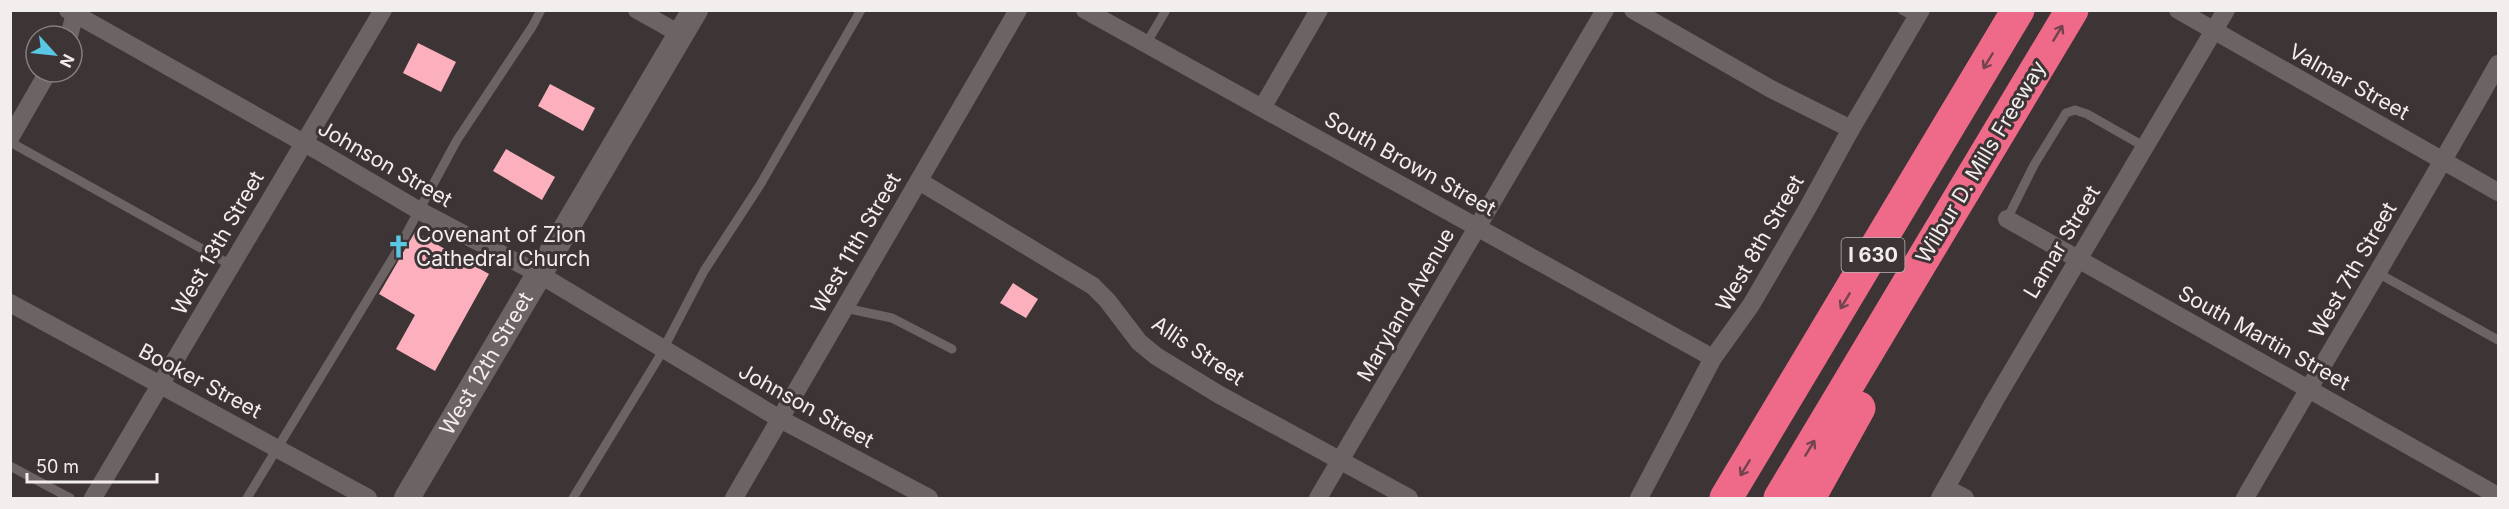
<svg xmlns="http://www.w3.org/2000/svg" width="2509" height="509" font-family="Inter,sans-serif">
<rect width="100%" height="100%" fill="#3c3435"/>
<g fill="#fcb0bd">
<polygon points="418,43 456,62 441,92 403,73"/>
<polygon points="550,84 595,108 583,131 538,106"/>
<polygon points="506,149 555,177 542,200 493,171"/>
<polygon points="415,232 489,274 435,371 396,349 415,315 379,294"/>
<polygon points="1013,283 1038,299 1026,318 1000,303"/>
</g>
<g fill="none" stroke-linecap="round" stroke-linejoin="round">
<g stroke="#6c6364" stroke-width="9">
<polyline points="1902,10 1917,18"/>
<polyline points="1146,44 1166,10"/>
<polyline points="10,142 231,265"/>
<polyline points="2007,219 2034,165 2066,113 2075,110 2087,114 2145,147"/>
<polyline points="2376,272 2498,340"/>
<polyline points="845,308 892,318 952,349"/>
<polyline points="10,466 70,498"/>
<polyline points="247,498 397,251 457,140 532,27 541,10"/>
<polyline points="573,498 658,359 704,271 760,185 861,10"/>
</g>
<g stroke="#6c6364" stroke-width="18">
<polyline points="68,10 320,152 418,210 539,274 780,419 929,498"/>
<polyline points="637,10 680,34"/>
<polyline points="1085,10 1713,358"/>
<polyline points="1633,10 1771,89 1851,129"/>
<polyline points="2178,10 2498,192"/>
<polyline points="69,36 76,10"/>
<polyline points="1262,108 1319,10"/>
<polyline points="10,138 48,72"/>
<polyline points="919,181 1093,286 1107,300 1139,342 1156,356 1218,394 1409,498"/>
<polyline points="2007,219 2498,496"/>
<polyline points="10,303 368,498"/>
<polyline points="1946,488 1965,498"/>
<polyline points="93,498 383,10"/>
<polyline points="734,498 1018,10"/>
<polyline points="1318,498 1605,10"/>
<polyline points="1639,498 1713,358 1751,305 1807,209 1851,129 1921,10"/>
<polyline points="1940,498 1995,400 2226,10"/>
<path d="M2245,498C2329,353 2416,210 2498,64"/>
</g>
<path stroke="#6c6364" stroke-width="26" id="s1" d="M407,498L695,10"/>
<g stroke="#ee6a88" stroke-width="33">
<polyline points="1726,498 2018,10"/>
<polyline points="1780,498 2072,10"/>
<polyline points="1809,498 1859,408"/>
</g>
</g>
<defs><path id="oneway-shaft" d="M-6 0H5M1.5-3L5.5 0L1.5 3" fill="none" stroke-width="1.6" stroke-linecap="round" stroke-linejoin="round" transform="scale(1.5)"/></defs>
<g stroke="#71444e">
<use href="#oneway-shaft" transform="translate(2058 33) rotate(-59)"/>
<use href="#oneway-shaft" transform="translate(1988 61) rotate(121)"/>
<use href="#oneway-shaft" transform="translate(1845 301) rotate(121)"/>
<use href="#oneway-shaft" transform="translate(1810 448) rotate(-59)"/>
<use href="#oneway-shaft" transform="translate(1745 468) rotate(121)"/>
</g>
<defs>
<symbol id="church-bare" viewBox="-9 -9 18 18"><path d="M-1.2-6h2.4v3.5h3.3v2.4h-3.3V6h-2.4V-.1h-3.3v-2.4h3.3Z" fill="#5ac8e5" stroke="#3c3435" stroke-width="2.5" paint-order="stroke"/></symbol>
</defs>
<g fill-rule="evenodd">
<use href="#church-bare" x="382" y="230" width="33" height="33"/>
</g>
<g text-anchor="middle" stroke-width="6" stroke-linejoin="round" paint-order="stroke">
<rect fill="#3c3435" stroke="#bcb6b6" stroke-width="1.5" x="1841.5" y="238" width="63" height="34" rx="4.5"/>
<g font-size="20" font-weight="bold" fill="#f3eeee">
<text x="1873" y="262">I 630</text>
</g>
<g font-size="21" fill="#f3eeee" stroke="#3c3435">
<text transform="translate(2349 82) rotate(29)" y="7">Valmar Street</text>
<text transform="translate(1981 162) rotate(-59)" y="7">Wilbur D. Mills Freeway</text>
<text transform="translate(385 164) rotate(30)" y="7">Johnson Street</text>
<text transform="translate(1410 164) rotate(29)" y="7">South Brown Street</text>
<text transform="translate(2062 242) rotate(-59)" y="7">Lamar Street</text>
<text transform="translate(218 243) rotate(-60)" y="7">West 13th Street</text>
<text transform="translate(856 243) rotate(-60)" y="7">West 11th Street</text>
<text transform="translate(1760 243) rotate(-60)" y="7">West 8th Street</text>
<text transform="translate(2353 270) rotate(-60)" y="7">West 7th Street</text>
<text transform="translate(1406 305) rotate(-60)" y="7">Maryland Avenue</text>
<text transform="translate(2264 338) rotate(29)" y="7">South Martin Street</text>
<text transform="translate(1198 351) rotate(34)" y="7">Allis Street</text>
<text dy="7" stroke="none"><textPath href="#s1" startOffset="156">West 12th Street</textPath></text>
<text transform="translate(200 381) rotate(28)" y="7">Booker Street</text>
<text transform="translate(806 406) rotate(29)" y="7">Johnson Street</text>
</g>
<g font-size="21" fill="#f3eeee" stroke="#3c3435" text-anchor="start">
<text x="416" y="242">Covenant of Zion<tspan x="416" dy="24">Cathedral Church</tspan></text>
</g>
</g>
<rect width="2509" height="509" fill="none" stroke="#f3eeee" stroke-width="24"/>
<g transform="translate(54 54) rotate(117)"><circle r="28" fill="#3c3435" stroke="#857e7f" stroke-width="1.5"/>
<path d="M0-4.5L10 22L0 15L-10 22Z" fill="#5ac8e5"/>
<text y="-9" font-size="16" font-weight="bold" text-anchor="middle" fill="#f3eeee">N</text>
</g>
<path d="M27 473v9h130v-9" fill="none" stroke="#f3eeee" stroke-width="3"/>
<text x="36" y="473" font-size="18" fill="#f3eeee" stroke="#3c3435" stroke-width="4.5" paint-order="stroke">50 m</text>
</svg>
